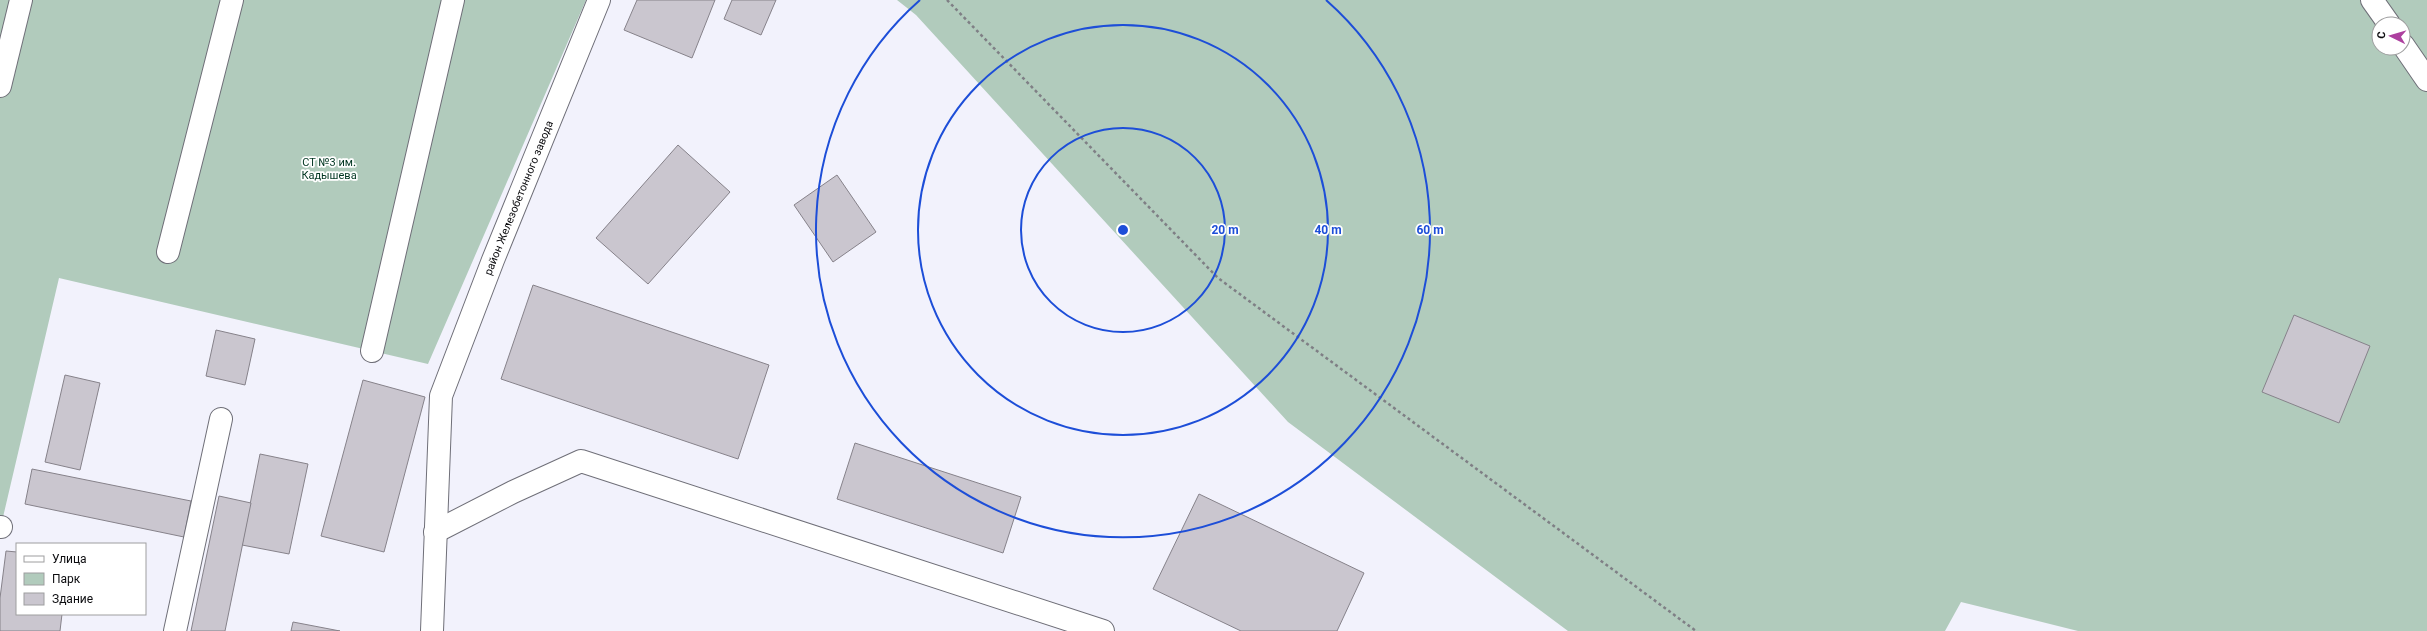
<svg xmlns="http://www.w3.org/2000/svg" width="2427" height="631" font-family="Roboto,sans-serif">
<rect width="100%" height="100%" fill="#f2f2fc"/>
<g fill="#b1cbbc" fill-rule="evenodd">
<polygon points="0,0 586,0 428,364 59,278 0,530"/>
<path d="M897,0H2427V631H2078L1961,602L1945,631H1568L1288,422L916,15ZM2379,24H2403V48H2379Z"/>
</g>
<g fill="#cac6cf" stroke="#86828a">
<polygon points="637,0 715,0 692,58 624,30"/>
<polygon points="732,0 776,0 761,35 724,19"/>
<polygon points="678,145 730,192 648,284 596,238"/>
<polygon points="837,175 876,232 833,262 794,205"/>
<polygon points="533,285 769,365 738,459 501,379"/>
<polygon points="2294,315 2370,346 2339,423 2262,392"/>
<polygon points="216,330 255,339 245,385 206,376"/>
<polygon points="65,375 100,383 80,470 45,462"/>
<polygon points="363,380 425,397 384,552 321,536"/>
<polygon points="855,443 1021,497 1003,553 837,499"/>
<polygon points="260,454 308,464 289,554 242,545"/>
<polygon points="32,469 191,501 184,537 25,504"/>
<polygon points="1199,494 1364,573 1337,631 1241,631 1153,589"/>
<polygon points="219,496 251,503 225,631 191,631"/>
<polygon points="6,551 17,552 17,614 62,614 60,631 0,631 0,598"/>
<polygon points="293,622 340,631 291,631"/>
</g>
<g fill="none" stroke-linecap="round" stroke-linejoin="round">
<defs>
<g id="minor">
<polyline points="2372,0 2389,24"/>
<polyline points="2403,45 2427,80"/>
<polyline points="0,86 21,0"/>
<polyline points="168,252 232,0"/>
<polyline points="372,351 453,0"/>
<polyline points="0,527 1,527"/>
<polyline points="435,532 513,492 581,461 1103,631"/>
<polyline points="175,631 221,419"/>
<path id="s1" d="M432,631L441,396L493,260L599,0"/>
</g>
</defs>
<use href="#minor" stroke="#6f6f78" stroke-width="24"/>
<polyline stroke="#7f7f85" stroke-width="2.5" stroke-dasharray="3 3" stroke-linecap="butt" points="947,0 1218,278 1696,631"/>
<use href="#minor" stroke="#fff" stroke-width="22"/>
</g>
<g fill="none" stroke="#1d4ed8" stroke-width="2">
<circle cx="1123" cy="230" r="102"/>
<circle cx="1123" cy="230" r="205"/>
<path d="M1326 0A307 307 0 1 1 920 0"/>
</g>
<g text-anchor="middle" stroke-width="3.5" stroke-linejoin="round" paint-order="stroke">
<g font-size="11" fill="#013621" stroke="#fff">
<text x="329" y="166">СТ №3 им.<tspan x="329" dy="13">Кадышева</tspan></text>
</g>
<g font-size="11" fill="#0c0c0f" stroke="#fff">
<text dy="4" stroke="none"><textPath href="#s1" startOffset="448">район Железобетонного завода</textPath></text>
</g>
</g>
<circle cx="1123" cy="230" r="6" fill="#1d4ed8" stroke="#fff" stroke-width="2"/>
<g font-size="12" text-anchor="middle" font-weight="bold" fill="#1d4ed8" stroke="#fff" stroke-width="3.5" stroke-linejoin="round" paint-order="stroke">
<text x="1225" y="234">20 m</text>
<text x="1328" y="234">40 m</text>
<text x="1430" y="234">60 m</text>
</g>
<rect x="16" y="543" width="130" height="72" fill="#ffffff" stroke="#9e9e9f"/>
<rect x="24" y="556" width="20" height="6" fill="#ffffff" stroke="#9e9e9f"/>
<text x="52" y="563" font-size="12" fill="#0c0c0f">Улица</text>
<rect x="24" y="573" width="20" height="12" fill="#b1cbbc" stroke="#9e9e9f"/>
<text x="52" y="583" font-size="12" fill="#0c0c0f">Парк</text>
<rect x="24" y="593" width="20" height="12" fill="#cac6cf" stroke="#9e9e9f"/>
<text x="52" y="603" font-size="12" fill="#0c0c0f">Здание</text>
<g transform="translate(2391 36) rotate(275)"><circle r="19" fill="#ffffff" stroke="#9e9e9f"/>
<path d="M0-3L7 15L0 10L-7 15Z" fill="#ad409f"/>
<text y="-6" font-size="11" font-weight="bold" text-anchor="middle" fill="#0c0c0f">С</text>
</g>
</svg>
